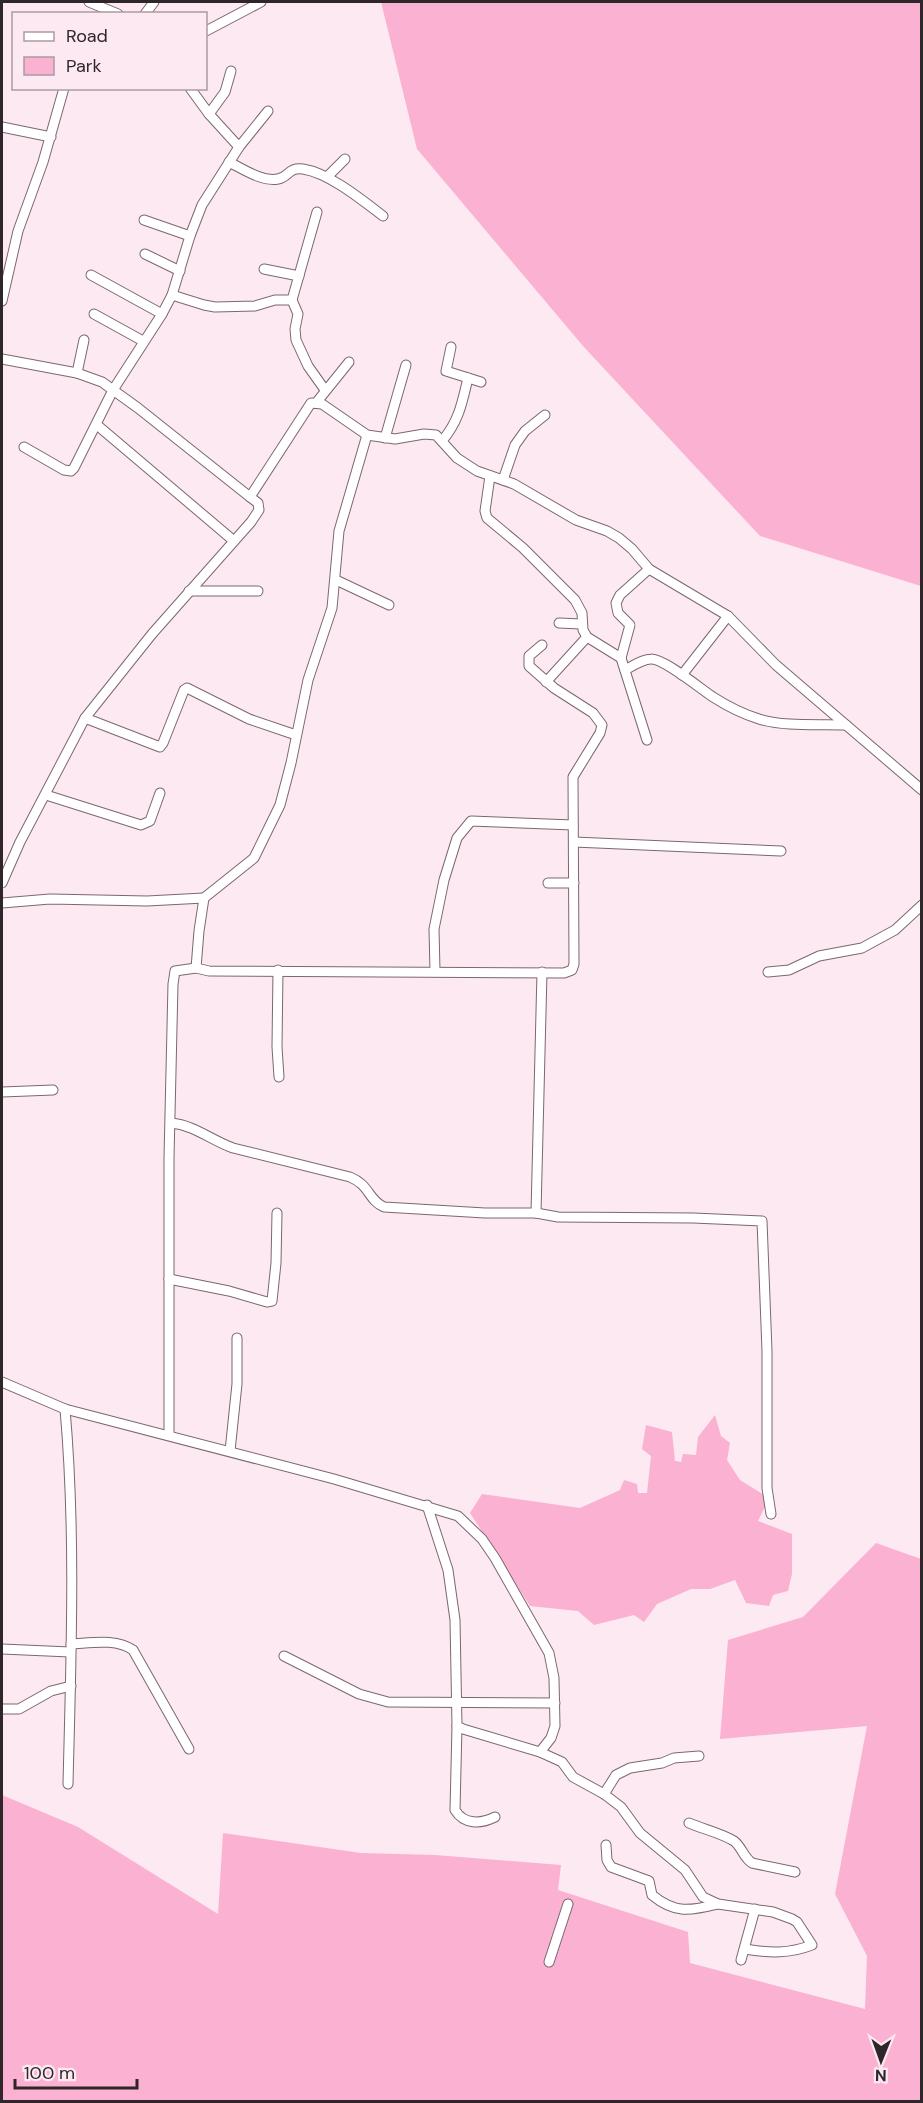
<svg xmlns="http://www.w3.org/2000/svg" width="923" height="2103" font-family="'DM Sans',sans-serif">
<rect width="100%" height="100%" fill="#fde9f1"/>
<g fill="#fbb1d1">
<polygon points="381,2 921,2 921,586 760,536 583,346 417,149"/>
<polygon points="715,1415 721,1436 730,1443 727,1460 740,1480 769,1498 758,1521 792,1534 792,1574 788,1591 773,1595 769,1606 746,1603 735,1580 710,1589 691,1589 657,1604 644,1622 634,1615 594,1625 578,1611 530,1606 470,1513 482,1494 580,1508 620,1490 624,1480 637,1484 638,1493 647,1493 651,1456 642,1449 646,1425 672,1432 675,1461 681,1462 683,1454 696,1455 698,1437"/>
<polygon points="876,1543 921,1559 921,2101 2,2101 2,1795 78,1827 218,1914 223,1833 361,1853 435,1855 561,1865 558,1890 688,1932 690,1963 865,2009 867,1956 835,1894 867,1726 720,1739 728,1640 803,1617"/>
</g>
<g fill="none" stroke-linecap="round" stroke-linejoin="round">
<defs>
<g id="street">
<polyline points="89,2 118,14"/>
<polyline points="145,14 154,2"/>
<polyline points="206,31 261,2"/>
<polyline points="190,88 209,114 239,147"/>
<polyline points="209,114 225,92 231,71"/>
<polyline points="2,127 51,137"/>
<path d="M229,162C243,169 262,182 278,179C289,177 288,167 303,169C329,173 361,199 383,216"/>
<polyline points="328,176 345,159"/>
<polyline points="317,212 292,300 298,314 295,329 296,340 308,366 325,390"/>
<polyline points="144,220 190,236"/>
<polyline points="145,254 180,271"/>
<polyline points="264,269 299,276"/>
<polyline points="91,275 162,314"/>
<polyline points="172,295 204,305 215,307 255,306 275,300 292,300"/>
<polyline points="2,301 18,231 43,162 64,88"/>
<polyline points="94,314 143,341"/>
<polyline points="451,347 446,371 481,382"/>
<polyline points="2,359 77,373 102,382 138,408 250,497 258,503 259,510 251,522 152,634 85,718 20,842 2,883"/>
<polyline points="77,373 84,340"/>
<polyline points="316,403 349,362"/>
<polyline points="97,425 234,541"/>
<polyline points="367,435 339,531 332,608 308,680 291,763 280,805 254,858 204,898 199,931 196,968 209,971 564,973 572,970 574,964 573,777 600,733 602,725 593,713 554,688 529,666 529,656 542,645"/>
<polyline points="385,438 406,365"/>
<path d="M442,441C459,421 462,403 468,378"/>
<polyline points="24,447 64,470 71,471 74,468 113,390 162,314 172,295 190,236 202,205 239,147 268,111"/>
<polyline points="490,476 485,511 487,518 523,548 575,600 582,613 583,630 587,637 621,658 647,740"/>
<polyline points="503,480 515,445 525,431 545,415"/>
<polyline points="250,497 311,403 322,404 367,435 395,439 424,434 436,435 457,458 477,471 514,484 576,520 607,531 619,538 632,549 649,569 728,616 776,665 922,790"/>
<polyline points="336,580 389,605"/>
<polyline points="189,591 258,591"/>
<polyline points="559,623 581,624"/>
<polyline points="621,658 630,625 618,613 616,603 620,595 649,569"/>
<path d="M625,670C632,666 643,659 651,659C663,658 701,689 713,697C727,706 743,714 759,719C784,727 819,724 846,725"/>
<polyline points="682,675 728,616"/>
<polyline points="546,682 587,637"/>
<polyline points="85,718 160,747 163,743 184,690 187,688 249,719 296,735"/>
<polyline points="46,795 141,825 150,821 160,793"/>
<polyline points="574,842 781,851"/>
<polyline points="548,883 574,883"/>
<polyline points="2,903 50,899 147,901 204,898"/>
<polyline points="278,970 277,1047 279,1077"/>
<polyline points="435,971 434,929 444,880 457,838 471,821 573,825"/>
<polyline points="542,972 536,1213 558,1217 693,1218 762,1221 767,1351 767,1488 771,1514"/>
<polyline points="768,972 789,970 819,956 862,948 895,930 922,905"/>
<polyline points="2,1092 53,1090"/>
<path d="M171,1123C194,1125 211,1140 233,1148L350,1177C370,1185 368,1200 384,1207L485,1213H536"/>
<polyline points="169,1279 229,1291 267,1302 272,1301 276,1263 277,1213"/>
<polyline points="2,1382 65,1409 334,1479 458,1516 482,1539 495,1558 549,1653 554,1678 555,1726 551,1738 540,1752"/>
<path d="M65,1409C76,1534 71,1659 68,1784"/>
<polyline points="169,1435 169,1158 173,984 175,971 196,968"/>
<polyline points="230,1451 237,1384 237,1338"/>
<path d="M427,1505L448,1570L455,1620L457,1726L463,1729L540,1752L562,1762L573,1777L604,1794L621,1807L640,1833L685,1870L703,1897L718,1904L773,1912L792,1919L797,1922L812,1945C789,1954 769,1953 745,1949"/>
<path d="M71,1644C91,1643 116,1638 133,1650L189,1749"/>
<polyline points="2,1649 70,1652"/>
<polyline points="284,1656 359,1694 388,1702 555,1703"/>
<polyline points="2,1709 19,1709 51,1691 71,1686"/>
<path d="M457,1726L455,1810C464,1825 481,1824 495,1817"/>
<polyline points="604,1794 616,1775 630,1768 662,1763 674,1758 699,1756"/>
<path d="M689,1823C703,1829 721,1833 734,1841C742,1847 743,1857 752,1863L795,1872"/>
<path d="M606,1845L607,1860L611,1867L649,1881L652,1895C675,1914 690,1911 718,1904"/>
<polyline points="741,1960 755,1909"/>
<polyline points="549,1962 568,1904"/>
</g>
</defs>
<use href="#street" stroke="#7c6770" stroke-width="11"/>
<use href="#street" stroke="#fff" stroke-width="9"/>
</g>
<rect width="923" height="2103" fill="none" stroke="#2f262a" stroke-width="6"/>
<rect x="12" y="12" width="195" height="78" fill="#fde9f1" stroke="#ab9ba1" stroke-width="1.5"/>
<rect x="24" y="32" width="30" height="9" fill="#ffffff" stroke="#ab9ba1" stroke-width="1.5"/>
<text x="66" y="42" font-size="18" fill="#2f262a">Road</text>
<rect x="24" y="57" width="30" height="18" fill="#fbb1d1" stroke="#ab9ba1" stroke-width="1.5"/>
<text x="66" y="72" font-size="18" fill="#2f262a">Park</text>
<g transform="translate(881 2061) rotate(181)" stroke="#fde9f1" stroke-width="4.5" paint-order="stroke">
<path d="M0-4.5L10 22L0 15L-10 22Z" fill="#2f262a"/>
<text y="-9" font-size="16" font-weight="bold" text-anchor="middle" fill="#2f262a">N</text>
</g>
<path d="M15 2079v9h122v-9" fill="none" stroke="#2f262a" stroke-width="3"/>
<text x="24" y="2079" font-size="18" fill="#2f262a" stroke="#fde9f1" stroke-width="4.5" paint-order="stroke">100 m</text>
</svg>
